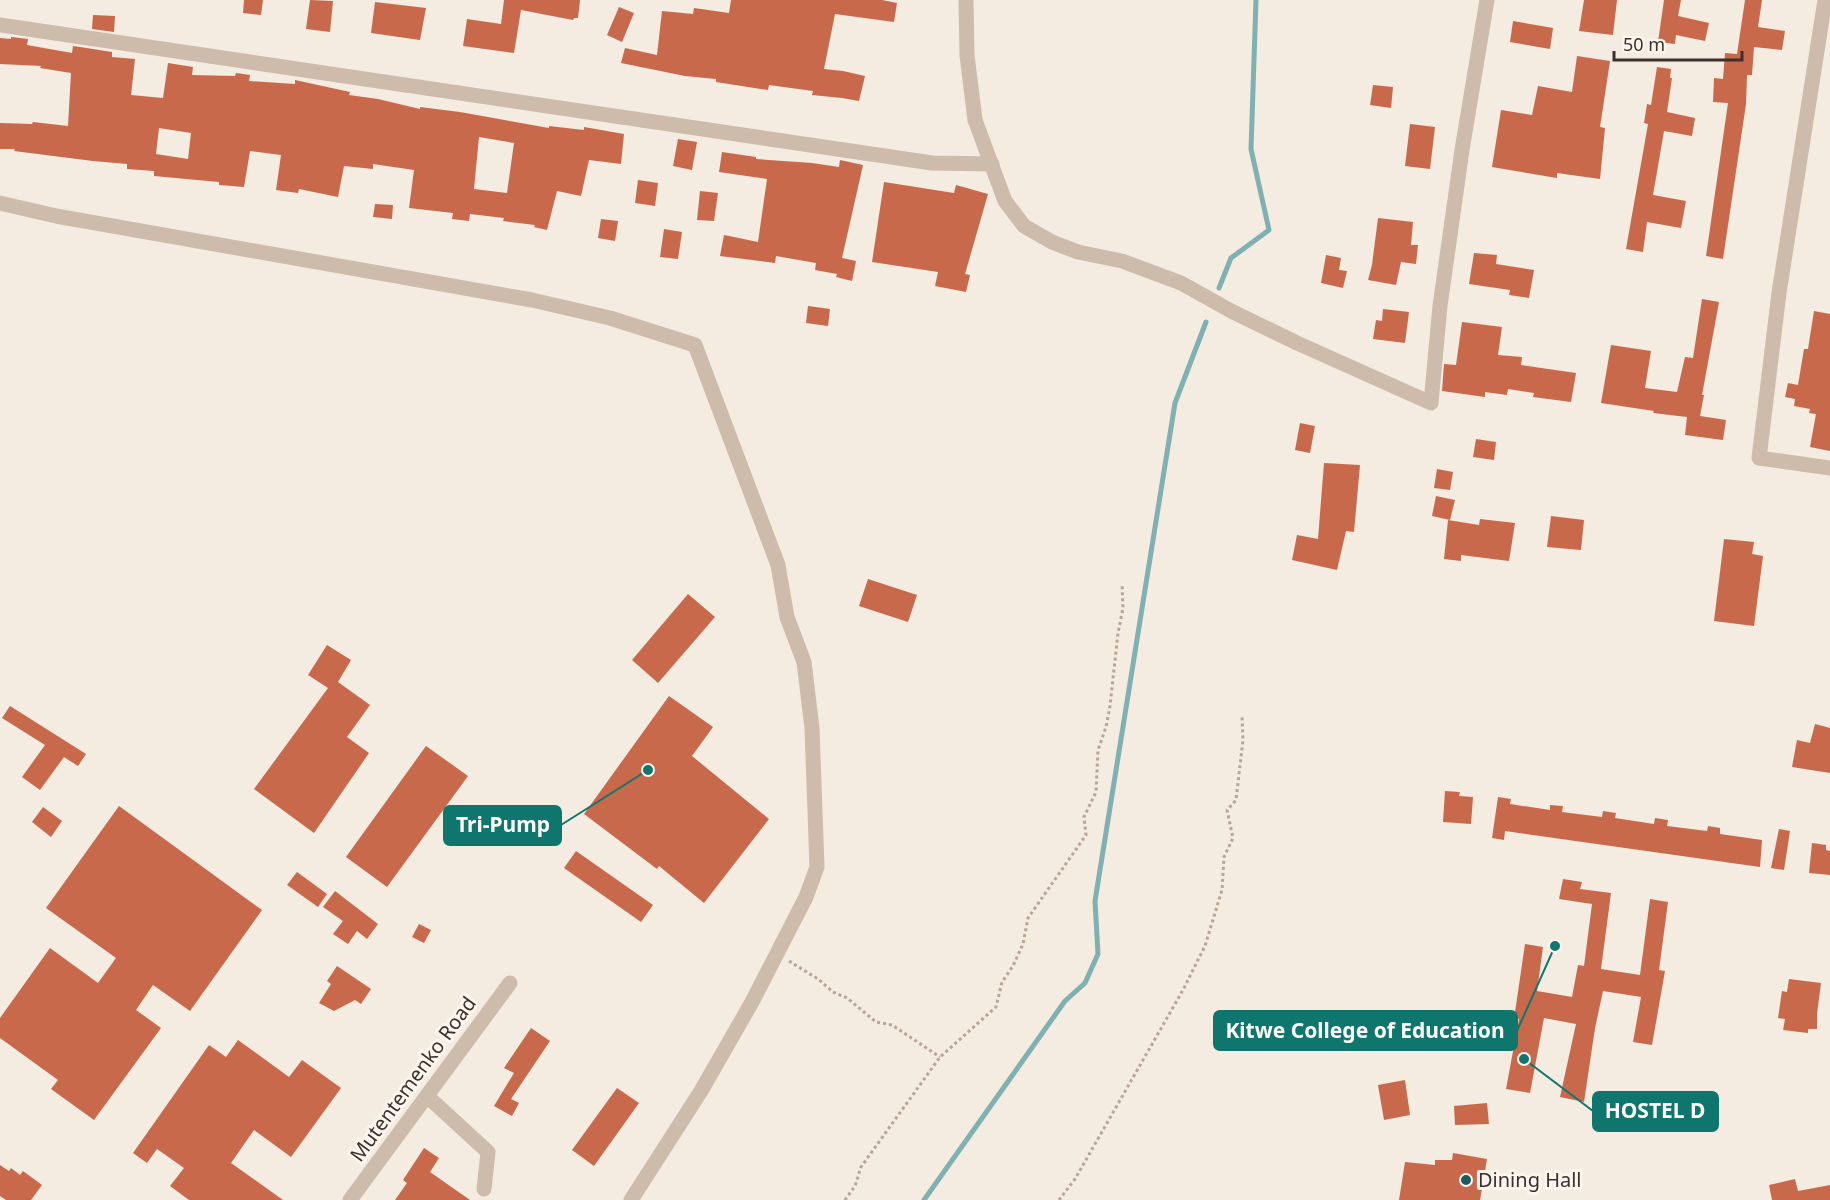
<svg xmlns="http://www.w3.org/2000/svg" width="1830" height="1200" font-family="'Noto Sans',sans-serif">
<rect width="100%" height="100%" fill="#f4ebe1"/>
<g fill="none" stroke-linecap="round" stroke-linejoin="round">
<g stroke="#7fb0b2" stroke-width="5">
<polyline points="1219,288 1231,258 1269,230 1251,149 1256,0"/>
<polyline points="924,1200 1065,1001 1085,983 1098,954 1095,901 1175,403 1206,322"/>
</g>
</g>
<g fill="#c8694b" fill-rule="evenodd">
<polygon points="244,0 263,0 261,15 243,13"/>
<polygon points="310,0 333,1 330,32 306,29"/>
<polygon points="504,0 580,0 578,18 574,18 573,20 521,10 514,53 463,46 467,19 501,24"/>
<polygon points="731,0 882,0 897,3 894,22 835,14 824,69 843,71 865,76 859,101 842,98 812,95 813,91 769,85 768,90 716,82 716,79 685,76 621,63 625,48 657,55 662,11 693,14 694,8 729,13"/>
<polygon points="1584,0 1617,0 1613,35 1579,31"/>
<polygon points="1664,0 1681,0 1678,16 1709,23 1705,41 1676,35 1675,44 1658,42"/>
<polygon points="1745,0 1762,0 1758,27 1785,31 1782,50 1754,47 1752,75 1747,75 1746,104 1723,259 1706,256 1728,103 1713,102 1714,78 1723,79 1725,53 1737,54"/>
<polygon points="375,2 426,8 420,40 371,33"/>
<polygon points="619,7 634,13 622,42 607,35"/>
<polygon points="93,15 115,16 114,32 92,29"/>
<polygon points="1513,21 1553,28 1550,49 1510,42"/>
<path d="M11,37L28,39L27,45L72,53L73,46L80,47L112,52V57L135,59L131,95L163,98L168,63L193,67L192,75L235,76L236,73L250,75L249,81L295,84V80L350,92L349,95L378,99L420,109V107L460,112L549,128V126L584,130V127L624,134L621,164L589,160L581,196L557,191L547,230L534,227L535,225L503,221L504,218L470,214L469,221L452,219L453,213L409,208L414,170L373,164V169L344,166L338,197L299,189L298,193L276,190L281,155L250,151L244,187L219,185V182L154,176V171L127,169V164L93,161L14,151L15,149H0V123L32,124L33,122L68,126L71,73L40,68L41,66L0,64V38L11,39ZM159,128L191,133L188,159L156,154ZM479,137L514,143L507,193L474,189Z"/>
<polygon points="1577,56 1610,61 1600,127 1605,128 1600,179 1557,173 1557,178 1492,167 1501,110 1532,115 1538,86 1572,92"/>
<polygon points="1657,67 1671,69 1670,78 1672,78 1667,112 1695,118 1692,136 1664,131 1653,195 1686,201 1681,228 1647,222 1643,252 1626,249 1648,124 1644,123 1647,104 1651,105"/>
<polygon points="1373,85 1393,87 1391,108 1370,105"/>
<polygon points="1410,124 1435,127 1430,169 1405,166"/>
<polygon points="678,139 697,142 692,170 673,166"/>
<polygon points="722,152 756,157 756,159 812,163 839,167 840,160 863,165 842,258 856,261 852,281 836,277 837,274 815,270 816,263 776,256 775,263 720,256 724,235 758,242 767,179 719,172"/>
<polygon points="638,180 658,183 655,206 635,203"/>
<polygon points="884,182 954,193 956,185 988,194 965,274 970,275 966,292 935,286 938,272 872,262"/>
<polygon points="700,191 718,193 714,221 697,220"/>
<polygon points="375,204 393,205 392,219 373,217"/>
<polygon points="1378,218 1413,222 1411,245 1418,245 1416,264 1401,262 1396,285 1368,280 1372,265"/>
<polygon points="601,219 618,221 615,241 598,238"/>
<polygon points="664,229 682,232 678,259 660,257"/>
<polygon points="1474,253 1497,255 1496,264 1534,270 1529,298 1509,295 1510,290 1469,284"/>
<polygon points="1326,255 1341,258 1339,270 1347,271 1343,288 1321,283"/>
<polygon points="1702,299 1719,302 1702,395 1704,395 1700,416 1726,420 1723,440 1685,435 1687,417 1653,413 1654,411 1601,403 1611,345 1651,351 1645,388 1677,392 1685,357 1693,358"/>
<polygon points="808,306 830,309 828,326 806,323"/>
<polygon points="1383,309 1409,312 1405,343 1373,339 1376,320 1382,321"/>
<polygon points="1814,311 1830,314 1830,451 1810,447 1816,414 1809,413 1810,409 1794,406 1795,399 1785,397 1788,383 1798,385 1804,349 1808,349"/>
<polygon points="1462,322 1502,327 1498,355 1522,357 1521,365 1576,373 1571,402 1533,397 1534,393 1508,389 1507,395 1485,392 1485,397 1442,391 1444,364 1456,365"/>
<polygon points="1300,423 1315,426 1310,453 1295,450"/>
<polygon points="1476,439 1496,442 1494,460 1473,457"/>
<polygon points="1324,463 1360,465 1354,532 1346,531 1337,570 1292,560 1297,535 1318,539"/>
<polygon points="1437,469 1453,472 1450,490 1434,488"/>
<polygon points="1436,496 1455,500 1450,520 1432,516"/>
<polygon points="1551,516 1584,520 1581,550 1547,547"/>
<polygon points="1480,519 1515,523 1509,561 1461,555 1461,561 1444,559 1448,520 1479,525"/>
<polygon points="1724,539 1754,542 1752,554 1763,556 1754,626 1714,621"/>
<polygon points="868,579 917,595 908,622 859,606"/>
<polygon points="688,594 715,617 658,683 632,660"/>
<polygon points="327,645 351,660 338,682 370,705 347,737 369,753 314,833 254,789 328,688 308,675"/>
<polygon points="669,696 713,727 692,756 769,819 704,903 659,866 657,869 584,814"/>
<polygon points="10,706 86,754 78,766 64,757 40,790 22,777 45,745 2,718"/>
<polygon points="1815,724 1830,728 1830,773 1792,767 1797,740 1810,743"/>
<polygon points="426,746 468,776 387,887 346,857"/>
<polygon points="1445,791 1460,792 1459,796 1473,797 1471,824 1443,822"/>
<polygon points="1498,797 1511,799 1510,804 1550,810 1550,805 1563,806 1562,812 1602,817 1603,811 1616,813 1615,818 1654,824 1655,818 1668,820 1667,826 1707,831 1708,826 1720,828 1720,834 1762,840 1760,867 1505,831 1504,840 1492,838"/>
<polygon points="119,806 262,910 190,1011 153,985 136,1010 161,1028 94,1120 51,1089 58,1080 0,1038 0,1018 50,948 98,983 116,958 46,908"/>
<polygon points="43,807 62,821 51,837 32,822"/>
<polygon points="1779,829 1790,831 1784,870 1771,868"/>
<polygon points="1812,843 1826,845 1826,850 1830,851 1830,875 1809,873"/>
<polygon points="576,851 653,905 641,922 564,868"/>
<polygon points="297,872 327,894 318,907 287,885"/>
<polygon points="1563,879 1582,882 1580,889 1611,893 1601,969 1640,975 1650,899 1668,902 1659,970 1665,971 1652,1045 1633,1042 1641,997 1603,991 1595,1028 1584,1102 1560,1097 1576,1024 1544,1018 1530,1093 1506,1089 1519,1019 1514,1019 1525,944 1543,947 1537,991 1572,997 1578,965 1584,966 1592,904 1559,899"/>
<polygon points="335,891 378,924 367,939 357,931 348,944 333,934 343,921 323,907"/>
<polygon points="419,924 431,930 424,943 412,937"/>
<polygon points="337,966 371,989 361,1004 355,1000 334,1011 319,1003 331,984 327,981"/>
<polygon points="1789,979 1821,983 1817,1014 1817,1029 1808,1029 1808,1033 1783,1030 1785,1019 1778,1018 1782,991 1787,992"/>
<polygon points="531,1028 550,1041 511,1099 519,1103 512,1116 494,1106 514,1073 504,1068"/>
<polygon points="238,1040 289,1077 302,1060 341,1088 291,1157 254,1130 231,1163 283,1200 189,1200 170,1186 184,1168 157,1149 147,1163 133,1153 209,1045 226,1057"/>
<polygon points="1405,1080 1410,1115 1384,1120 1378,1085"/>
<polygon points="617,1088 639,1103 594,1166 572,1150"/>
<polygon points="1487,1103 1489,1124 1455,1125 1454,1106"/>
<polygon points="424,1148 439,1158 430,1172 470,1200 395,1200 407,1183 403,1180"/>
<polygon points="1453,1153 1487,1159 1480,1200 1399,1200 1405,1162 1435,1165 1435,1160 1452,1160"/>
<polygon points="0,1165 9,1171 11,1168 20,1175 23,1171 42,1185 31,1200 6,1200 0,1196"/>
<polygon points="1795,1179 1798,1191 1830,1185 1830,1200 1772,1200 1769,1185"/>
</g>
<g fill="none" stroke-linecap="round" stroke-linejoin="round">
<g stroke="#b9a596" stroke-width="3" stroke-dasharray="3 3" stroke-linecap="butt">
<polyline points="789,961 818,979 833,992 847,998 876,1022 892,1025 940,1057"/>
<polyline points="845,1200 855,1186 861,1167 940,1057 996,1007 1002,982 1013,966 1023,944 1028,918 1086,835 1084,817 1096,792 1098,750 1106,727 1110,706 1118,633 1123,608 1122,584"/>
<polyline points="1059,1200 1075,1179 1183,990 1205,946 1222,890 1224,857 1233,838 1227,810 1236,800 1243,740 1242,715"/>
</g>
<g stroke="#cdbbac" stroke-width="15">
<polyline points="966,0 967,55 975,120 1005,201 1024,226 1052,242 1078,252 1122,261 1181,283 1233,312 1297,343 1431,403 1440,306 1462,150 1487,0"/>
<polyline points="1825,0 1779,293 1759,458 1830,468"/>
<polyline points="0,25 932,163 992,164"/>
<polyline points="0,203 56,216 532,300 610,318 695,345 778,565 787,617 804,662 812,728 817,867 806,897 752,1002 701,1091 631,1200"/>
<polyline points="427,1096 488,1152 484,1189"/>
<polyline points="350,1200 510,983"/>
</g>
</g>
<circle fill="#1f5a5e" stroke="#fbf5ee" stroke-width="2" cx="1466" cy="1180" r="6"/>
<g text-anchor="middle" stroke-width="6" stroke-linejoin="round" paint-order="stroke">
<g font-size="20" fill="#3b302b" stroke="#fbf5ee">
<text transform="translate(413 1079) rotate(-54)" y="7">Mutentemenko Road</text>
</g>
<g font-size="20" fill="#3b302b" stroke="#fbf5ee" text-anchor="start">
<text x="1478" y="1187">Dining Hall</text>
</g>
</g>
<path fill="none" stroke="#0f766e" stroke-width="2" d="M648 770L561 825M1555 946L1517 1031M1524 1059L1593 1111"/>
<g fill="#0f766e" stroke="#fbf5ee" stroke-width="2">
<circle cx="648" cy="770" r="6"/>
<circle cx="1555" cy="946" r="6"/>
<circle cx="1524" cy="1059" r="6"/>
</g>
<g fill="#0f766e" stroke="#0f766e" stroke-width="2">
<rect x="444" y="806" width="117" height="39" rx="6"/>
<rect x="1214" y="1011" width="303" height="39" rx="6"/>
<rect x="1593" y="1092" width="125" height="39" rx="6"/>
</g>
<g font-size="21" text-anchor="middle" font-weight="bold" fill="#fff">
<text x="503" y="832">Tri-Pump</text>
<text x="1365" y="1038">Kitwe College of Education</text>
<text x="1655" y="1118">HOSTEL D</text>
</g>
<path d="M1614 51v9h128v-9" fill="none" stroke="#3b302b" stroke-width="3"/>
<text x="1623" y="51" font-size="18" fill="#3b302b" stroke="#fbf5ee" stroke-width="4.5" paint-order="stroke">50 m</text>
</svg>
